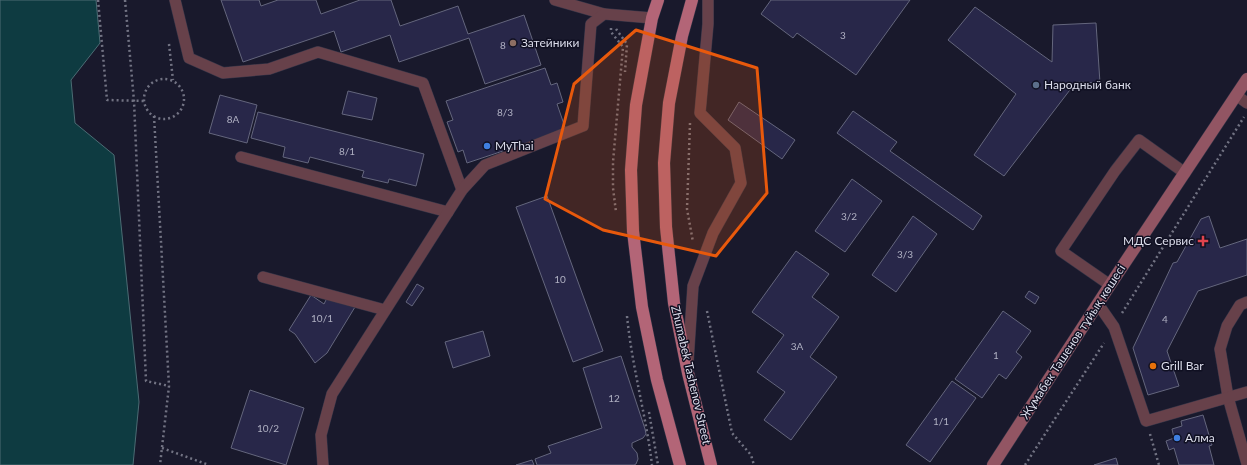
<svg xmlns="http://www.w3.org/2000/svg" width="1247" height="465" font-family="Lato,sans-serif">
<rect width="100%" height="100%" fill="#19192c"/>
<polygon fill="#0e3b41" stroke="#4c6c74" points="0,0 96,0 100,43 71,80 75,123 114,155 139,402 133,465 0,465"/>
<g fill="#282749" stroke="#64667d">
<polygon points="221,0 259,0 261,6 278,0 316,0 321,14 360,0 391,0 400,26 458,6 468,34 524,15 541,65 485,84 469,38 399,62 390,35 341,52 334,31 243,62"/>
<polygon points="771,0 910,0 856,75 797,33 793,38 761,14"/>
<polygon points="975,7 1052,62 1053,25 1096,23 1100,83 1076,82 1004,176 974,155 1016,94 948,40"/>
<polygon points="545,68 551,85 557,83 563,102 557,104 566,130 467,163 463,150 458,152 447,122 453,120 446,101"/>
<polygon points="348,91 377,98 372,120 342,114"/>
<polygon points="220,95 257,105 247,143 209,133"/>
<polygon points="739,102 795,140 782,159 728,120"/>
<polygon points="853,111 897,142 890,151 982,216 973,230 837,133"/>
<polygon points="258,112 424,154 416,186 389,179 388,183 362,177 364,171 310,157 308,163 283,157 285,147 251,138"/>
<polygon points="852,179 882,201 845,252 815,231"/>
<polygon points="547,196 603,351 573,362 516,207"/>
<polygon points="913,216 937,234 896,292 872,275"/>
<polygon points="1209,216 1220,248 1247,239 1247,275 1198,291 1167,351 1179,386 1148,395 1133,348 1173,263 1177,262 1201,219"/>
<polygon points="796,251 829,274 812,297 839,317 810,357 837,377 791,440 764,420 785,392 757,372 784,335 752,312"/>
<polygon points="417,284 424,288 412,306 406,302"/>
<polygon points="1029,291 1039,297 1035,304 1025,297"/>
<polygon points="311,295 324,304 328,296 355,307 327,353 315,363 295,334 289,330"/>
<polygon points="1003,311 1031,331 1016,352 1022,357 1006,379 999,374 982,398 955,379"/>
<polygon points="483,331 490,356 453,368 445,342"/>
<polygon points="621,356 645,429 646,434 643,438 632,443 632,447 637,453 638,459 636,464 634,465 537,465 535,459 551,453 548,446 602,428 583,368"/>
<polygon points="952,381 976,398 930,462 906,445"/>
<polygon points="250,390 304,408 286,465 231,448"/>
<polygon points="1203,415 1212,445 1209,446 1214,465 1179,465 1174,448 1169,450 1166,441 1174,438 1172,429 1182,426 1181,421"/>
<polygon points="1116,458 1118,465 1094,465"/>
<polygon points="532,460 534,465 516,465"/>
</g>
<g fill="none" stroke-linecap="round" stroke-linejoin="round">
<defs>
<g id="lane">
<polyline points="175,0 189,58 223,73 269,69 318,52 423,83 462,190"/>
<polyline points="555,0 604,14"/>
<polyline points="1236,95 1247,103"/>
<polyline points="241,157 448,212"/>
<polyline points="263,277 385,310"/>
<polyline points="1110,285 1061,251 1115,171 1139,140 1185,173"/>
<polyline points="1247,302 1240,305 1227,326 1220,349 1228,397 1247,464"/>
<polyline points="1098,304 1114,327 1146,421 1247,392"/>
<polyline points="688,362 693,286 713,233 741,183 735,148 700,113 708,24 708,0"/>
<polyline points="323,465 321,435 332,394 462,190 485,165 583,126 591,24 604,14 652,18"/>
</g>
<polyline id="secondary" points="993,465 1110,285 1247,79"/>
<g id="primary">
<polyline points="658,0 652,18 636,105 631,170 633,231 642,307 657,380 680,465"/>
<polyline points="692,0 682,36 669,103 664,163 666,227 674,303 688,373 711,465"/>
</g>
</defs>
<use href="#lane" stroke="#343447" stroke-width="12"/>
<use href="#secondary" stroke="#343447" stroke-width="13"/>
<use href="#primary" stroke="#343447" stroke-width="13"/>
<g stroke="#727383" stroke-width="2.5" stroke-dasharray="2 3" stroke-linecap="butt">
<polyline points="98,0 107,100 144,101"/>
<polyline points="125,0 134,101 146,381 169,386"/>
<polyline points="611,28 611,32 623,47 613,162 613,188 616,212"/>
<polyline points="616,29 627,44 625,72"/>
<polyline points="169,44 173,80"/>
<circle cx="164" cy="99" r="20"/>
<polyline points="154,116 169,386 160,465"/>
<polyline points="690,123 687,209 693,242"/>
<polyline points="707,311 732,433 751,455 754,465"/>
<polyline points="1122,313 1244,117"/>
<path d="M627,316C632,367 646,415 652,465"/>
<polyline points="649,412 658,465"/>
<polyline points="1150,434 1159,465"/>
<polyline points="162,448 209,465"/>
<polyline points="1025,465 1104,343"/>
</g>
<use href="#lane" stroke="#67414a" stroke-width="11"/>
<use href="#secondary" stroke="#925563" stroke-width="12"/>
<use href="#primary" stroke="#b36577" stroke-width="12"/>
</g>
<path fill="#e8590c" fill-opacity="0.2" stroke="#e8590c" stroke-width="3" stroke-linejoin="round" d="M636,30L757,68L767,193L716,256L603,230L545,199L574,84Z"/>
<circle fill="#8d6e63" stroke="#101022" stroke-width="1.5" cx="513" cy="43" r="4"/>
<circle fill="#5c6f8a" stroke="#101022" stroke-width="1.5" cx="1036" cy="85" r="4"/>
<g fill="#3f7fe0" stroke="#101022" stroke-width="1.5">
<circle cx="487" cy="146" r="4"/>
<circle cx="1177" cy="438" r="4"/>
</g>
<path fill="#e0444e" stroke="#101022" stroke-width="1.5" d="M1201 235h4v4h4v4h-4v4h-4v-4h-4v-4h4z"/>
<circle fill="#e8710a" stroke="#101022" stroke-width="1.5" cx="1153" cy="366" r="4"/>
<g text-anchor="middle" stroke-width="3" stroke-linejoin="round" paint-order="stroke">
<g font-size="10" fill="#afb0c2">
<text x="843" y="39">3</text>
<text x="503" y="49">8</text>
<text x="505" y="116">8/3</text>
<text x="233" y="123">8А</text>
<text x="347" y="155">8/1</text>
<text x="849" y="220">3/2</text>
<text x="905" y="258">3/3</text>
<text x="560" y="283">10</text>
<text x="322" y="322">10/1</text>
<text x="1165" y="323">4</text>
<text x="797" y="350">3А</text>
<text x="996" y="359">1</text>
<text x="614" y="402">12</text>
<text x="941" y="425">1/1</text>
<text x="268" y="432">10/2</text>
</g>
<g font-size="12" fill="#dcddeb" stroke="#101022" text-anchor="start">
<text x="521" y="47">Затейники</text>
<text x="1044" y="89">Народный банк</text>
<text x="495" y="150">MyThai</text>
<text x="1194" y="245" text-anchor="end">МДС Сервис</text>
<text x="1161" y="370">Grill Bar</text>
<text x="1185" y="442">Алма</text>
</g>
<g font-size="12" fill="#dcddeb" stroke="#101022">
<text transform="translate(1073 342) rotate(-57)" y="4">Жұмабек Тәшенов тұйық көшесі</text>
<text transform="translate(691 375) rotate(77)" y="4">Zhumabek Tashenov Street</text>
</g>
</g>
</svg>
